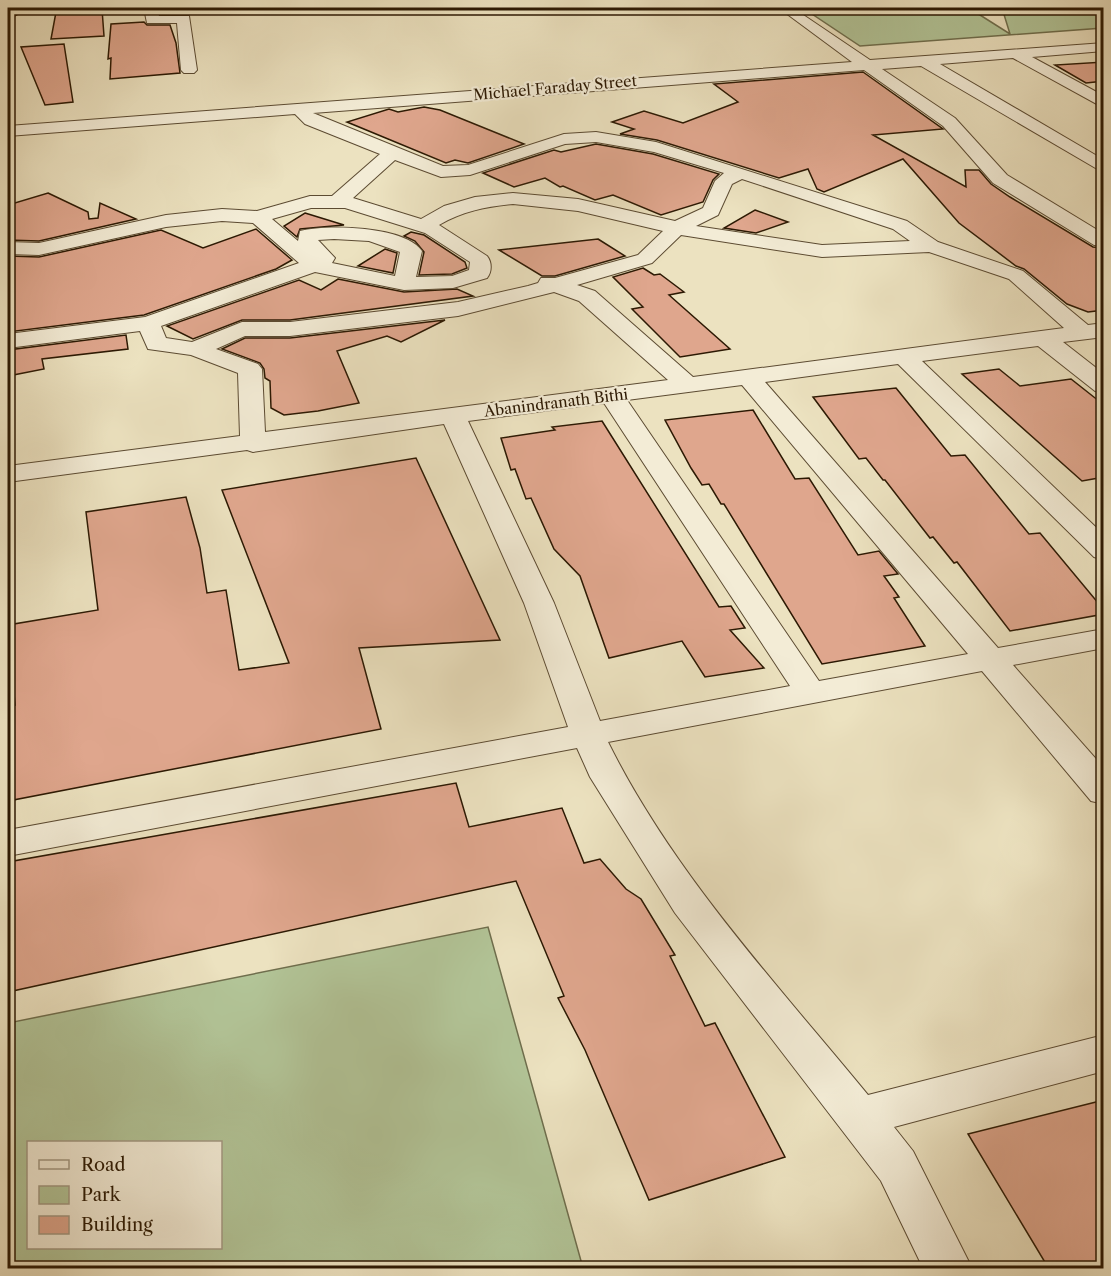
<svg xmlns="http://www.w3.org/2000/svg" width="1111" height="1276" font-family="'Libre Caslon Text',serif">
<rect width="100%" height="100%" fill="#ece2c0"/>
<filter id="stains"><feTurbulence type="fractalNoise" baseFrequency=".00333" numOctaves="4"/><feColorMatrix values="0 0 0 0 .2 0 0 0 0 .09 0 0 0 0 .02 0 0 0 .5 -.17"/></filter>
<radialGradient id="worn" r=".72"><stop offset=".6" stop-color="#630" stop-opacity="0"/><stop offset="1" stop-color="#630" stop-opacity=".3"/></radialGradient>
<g fill="#b2c497" stroke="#6f6e4d" stroke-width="1.5" fill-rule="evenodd">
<polygon points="803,8 995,8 980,15 1010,34 1002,8 1103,8 1103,28 860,46"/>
<path d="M488,927L583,1268H8V1023ZM220,1142V1248H28V1142Z"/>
</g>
<g fill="#dfa68d" stroke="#2c1903" stroke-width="1.5">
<polygon points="102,9 104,36 51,39 56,12"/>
<polygon points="144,22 147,25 170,25 176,43 180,73 110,79 111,58 108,59 111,24"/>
<polygon points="64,44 73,102 45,105 21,47"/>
<polygon points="1104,62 1104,81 1086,83 1055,65"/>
<polygon points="863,72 943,129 873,135 966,187 965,170 979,170 991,184 1010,197 1093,247 1104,248 1104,310 1088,312 1067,304 1024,269 1016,266 959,223 903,159 824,192 817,189 808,169 779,178 657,140 620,134 634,129 612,122 644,111 683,123 738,102 714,84"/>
<polygon points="424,107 440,110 524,144 468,163 455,160 446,163 347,122 389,109 398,112"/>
<polygon points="596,144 653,154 719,174 713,180 703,202 661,215 613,195 595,200 563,186 560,187 545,178 514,187 483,173 554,150 561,152"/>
<polygon points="48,193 88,212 89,219 98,218 100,203 136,219 39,241 8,240 8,205"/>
<polygon points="755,210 788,222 756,233 724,228"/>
<polygon points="305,213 344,225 300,229 297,237 284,226"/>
<polygon points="256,229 292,260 276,269 144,315 8,332 8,256 39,257 161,230 203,248"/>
<polygon points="411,232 424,235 465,262 467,268 452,274 419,275 424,252 415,241 404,236"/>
<polygon points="598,239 625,256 555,276 542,276 499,250"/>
<polygon points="385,249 397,253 393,273 358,266"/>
<polygon points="643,268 654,275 660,274 684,292 669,295 730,349 680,357 632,309 643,307 613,277"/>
<polygon points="338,279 404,292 457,289 473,296 290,320 242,320 193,339 167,326 299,280 321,290"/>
<polygon points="445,320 401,342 387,336 337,351 359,403 318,411 284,415 271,408 270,381 265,378 264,369 260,363 222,349 245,338 290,338"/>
<polygon points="126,335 128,349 42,359 44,369 8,376 8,350"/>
<polygon points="999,369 1020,386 1071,379 1104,405 1104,477 1082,481 962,374"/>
<polygon points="896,388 951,456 965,455 1029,534 1040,533 1104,610 1104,614 1010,631 957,562 954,563 933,537 930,538 885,480 883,480 866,458 859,459 813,397"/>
<polygon points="753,410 795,479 809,478 858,555 879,551 898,574 884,576 899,597 894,598 925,646 822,664 724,504 721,504 709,484 702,485 691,468 665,420"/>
<polygon points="602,421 719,607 731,606 745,628 730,630 764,668 705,677 682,641 609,658 580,576 554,549 531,498 526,499 515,469 511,470 501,438 555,430 552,427"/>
<polygon points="416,458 500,640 359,648 381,729 8,801 8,706 15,705 8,625 98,610 86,512 186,497 200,548 207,593 226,590 239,670 289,663 222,490"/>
<polygon points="456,783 469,827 562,808 584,863 600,859 626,889 641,899 675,955 670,956 705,1026 715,1023 785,1157 649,1200 585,1050 558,998 564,996 516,881 8,992 8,862"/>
<polygon points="1104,1100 1104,1269 1049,1269 968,1134"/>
</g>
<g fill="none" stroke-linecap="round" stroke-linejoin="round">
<defs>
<g id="street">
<polygon points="144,8 157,8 159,16 189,16 197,70 194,73 184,73 181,70 177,23 147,23"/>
<path d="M779,8H793L870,60L1104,43V51L1032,57L1104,96V108L1013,58L940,64L1104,160V173L921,66L882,69L955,118L1007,175L1104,234V246L1094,245L993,183L943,126L864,70L313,113L443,166L468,165L564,134L596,132L656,142L907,221L938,242L1023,271L1088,325L1104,323V337L1063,342L1104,374V393L1095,391L1038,346L922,361L1104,535V560L1094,557L898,364L765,382L998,648L1104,629V648L1013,665L1104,768V804L1091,801L982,671L608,742C673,873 776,983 868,1095L1104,1035V1071L894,1127L913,1151L972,1268H923L881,1181L675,913L590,777L577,748L8,856V830L568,727L524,603L444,424L253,452L247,450L8,482V466L240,436L238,373L191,355L148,349L140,331L8,348V334L145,317L299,263L253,223L222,221L166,227L39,255L8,254V242L39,243L166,215L222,209L257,211L310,196H332L380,154L305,124L295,114L8,136V126L852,62ZM596,142L654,152L724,173L715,181L703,208L675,221L578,199L513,193L475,197L444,206L421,219L353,198L395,160L441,177L470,175L565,144ZM742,179L893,229L910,241L822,245L696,226L718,215L732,184ZM513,204L578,211L663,231L638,255L555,278H541L538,283L528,286L458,302L290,322H242L192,342L166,338L161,326L315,272L404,290L453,288L487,278C492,272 492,262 487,256L439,225C463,211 485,207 513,204ZM311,208H345L425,233L470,262L469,270L452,276L416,277L422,251C405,226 327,224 300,231L298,241L272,219ZM681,235L822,257L929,252L1009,279L1064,328L693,377L595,291L577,285L652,263ZM334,239L369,241L400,252L395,276L332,263L335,258L318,240ZM554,292L579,301L668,380L265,432L262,369L258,364L216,349L245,336H290L458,316ZM742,385L968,654L819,681L627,400ZM604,403L790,686L600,721L554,603L468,421Z"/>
</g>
<polygon id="secondary" points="12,8 29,8 8,19 8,10"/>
</defs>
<use href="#street" stroke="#5c4b32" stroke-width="2"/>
<use href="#secondary" stroke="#2c1903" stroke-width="2"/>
<use href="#street" fill="#f3ecd6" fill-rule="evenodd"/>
<use href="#secondary" fill="#f3ecd6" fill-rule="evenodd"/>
</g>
<g text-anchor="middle" stroke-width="4.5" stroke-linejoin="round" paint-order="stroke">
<g font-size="15" fill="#2c1903" stroke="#f3ecd6">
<text transform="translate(555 88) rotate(-5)" y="5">Michael Faraday Street</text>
<text transform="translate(556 403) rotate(-7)" y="5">Abanindranath Bithi</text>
</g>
</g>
<rect width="1111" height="1276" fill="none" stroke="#ece2c0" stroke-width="30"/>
<rect x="9" y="9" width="1093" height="1258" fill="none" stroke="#2c1903" stroke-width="3"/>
<rect x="15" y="15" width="1081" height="1246" fill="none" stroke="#2c1903" stroke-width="1.5"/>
<rect x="27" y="1141" width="195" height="108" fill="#f3ecd6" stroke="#a39882" stroke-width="1.5"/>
<rect x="39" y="1160" width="30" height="9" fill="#f3ecd6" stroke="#a39882" stroke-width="1.5"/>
<text x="81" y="1171" font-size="18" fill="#2c1903">Road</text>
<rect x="39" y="1186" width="30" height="18" fill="#b2c497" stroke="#a39882" stroke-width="1.5"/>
<text x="81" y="1201" font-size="18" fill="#2c1903">Park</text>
<rect x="39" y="1216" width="30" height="18" fill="#dfa68d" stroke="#a39882" stroke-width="1.5"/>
<text x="81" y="1231" font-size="18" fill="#2c1903">Building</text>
<rect width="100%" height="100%" filter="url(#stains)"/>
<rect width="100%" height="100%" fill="url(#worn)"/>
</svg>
